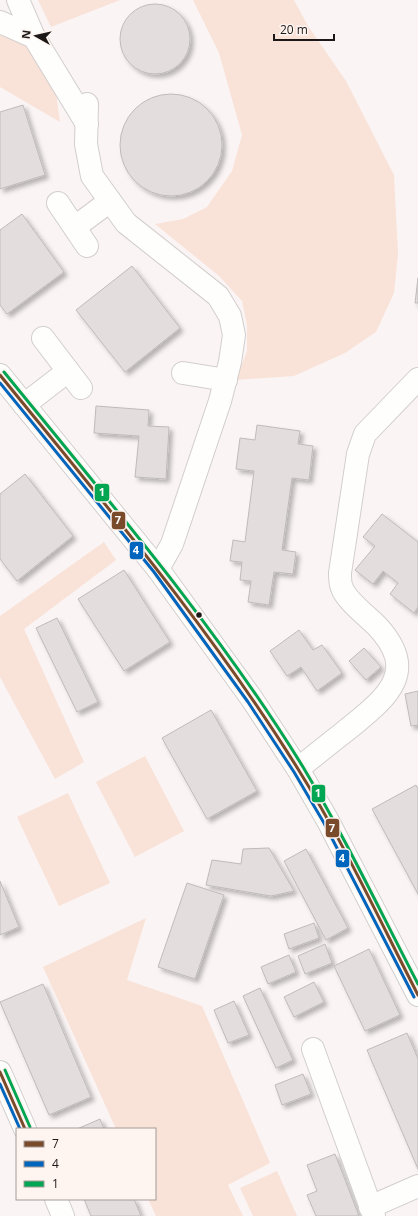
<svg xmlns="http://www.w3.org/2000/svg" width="418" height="1216" font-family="'Open Sans',sans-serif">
<defs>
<filter id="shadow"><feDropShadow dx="3.5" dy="3.5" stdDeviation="2" flood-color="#0004"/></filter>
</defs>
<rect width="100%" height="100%" fill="#faf5f4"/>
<g fill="#f9e2d8">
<polygon points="38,0 120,0 51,27"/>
<polygon points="193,0 294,0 308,26 346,81 394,175 398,254 394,293 376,332 345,353 294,376 236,380 247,351 247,325 242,301 219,276 155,224 183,219 207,207 232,171 242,135 219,53"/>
<polygon points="0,33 30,44 55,86 60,122 0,87"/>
<polygon points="104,542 116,560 24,629 84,762 55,779 0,677 0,616"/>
<polygon points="145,756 184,831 135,857 96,782"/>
<polygon points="68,793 110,883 59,906 17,817"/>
<polygon points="146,918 127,980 202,1006 270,1163 228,1185 243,1216 156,1216 148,1199 155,1199 155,1129 116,1129 43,967"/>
<polygon points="277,1171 297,1216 253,1216 240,1188"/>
</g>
<g fill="#e3dedd" stroke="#bfbbba" filter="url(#shadow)">
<circle cx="155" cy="39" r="35"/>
<circle cx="171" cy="145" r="51"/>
<polygon points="23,105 45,175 0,189 0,112"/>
<polygon points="22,214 64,272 7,314 0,305 0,230"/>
<polygon points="132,266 180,328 125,372 76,310"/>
<polygon points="418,278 418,303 415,303"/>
<polygon points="96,406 149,410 148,426 169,427 166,479 135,477 139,436 94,433"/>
<polygon points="257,425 300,431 298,444 313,446 309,480 292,478 282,550 296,552 293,574 274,572 269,605 248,602 251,581 240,580 242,562 230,561 233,540 245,542 254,471 236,469 240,438 255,440"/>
<polygon points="25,474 73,536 17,581 0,559 0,494"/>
<polygon points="382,514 418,542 418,607 414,613 390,594 398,583 383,571 373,584 355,570 375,546 363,537"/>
<polygon points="124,570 170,642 124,671 78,599"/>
<polygon points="57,618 98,702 77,712 36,628"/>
<polygon points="299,630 313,650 322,645 342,673 317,691 301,667 287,676 270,651"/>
<polygon points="364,648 381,667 366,680 349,661"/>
<polygon points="418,691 418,725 411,726 405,694"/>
<polygon points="211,710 257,791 207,819 162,738"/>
<polygon points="416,785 418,789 418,894 372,809"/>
<polygon points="269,848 294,891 271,896 206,885 212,860 241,864 243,849"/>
<polygon points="306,849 348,928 326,940 284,861"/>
<polygon points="0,881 19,927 0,935"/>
<polygon points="187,883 224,895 195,979 158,967"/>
<polygon points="314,923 319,938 289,949 284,934"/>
<polygon points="325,944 332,963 305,974 298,956"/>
<polygon points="369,949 400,1015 365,1031 334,966"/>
<polygon points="289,955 296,972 268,984 261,967"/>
<polygon points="314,982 324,1002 294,1017 284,997"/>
<polygon points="43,984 91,1097 49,1115 0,1002"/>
<polygon points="260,988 293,1060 276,1068 243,996"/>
<polygon points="234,1001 249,1035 228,1043 214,1010"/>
<polygon points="407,1033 418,1059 418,1169 367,1050"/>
<polygon points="303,1074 311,1094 282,1105 275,1085"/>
<polygon points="100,1119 104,1129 77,1129"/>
<polygon points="335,1154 359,1216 316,1216 307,1195 317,1191 307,1165"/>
<polygon points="84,1199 134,1199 141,1216 91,1216"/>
</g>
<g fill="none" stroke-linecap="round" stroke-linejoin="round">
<defs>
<g id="minor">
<polyline points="18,0 34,37"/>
<polyline points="0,22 34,37 87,124"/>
<polyline points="87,104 86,144 92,176 126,223 218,296 230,316 234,335 230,362 220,401 172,544 158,569"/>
<polyline points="58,203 87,246"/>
<polyline points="75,227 110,201"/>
<polyline points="43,338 81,388"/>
<polyline points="183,373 226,380"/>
<polyline points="0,375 158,569 252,699 298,769 328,821 418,995"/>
<polyline points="24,405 68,371"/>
<path d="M298,769C316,754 334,740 353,725C390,695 418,670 377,626C368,617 346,600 342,588C340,584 340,578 340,573L358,454L365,434L418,379"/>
<polyline points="313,1049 374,1216"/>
<polyline points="0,1072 25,1129"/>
<polyline points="56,1199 63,1216"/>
<polyline points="370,1207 418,1186"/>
</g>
</defs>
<use href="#minor" stroke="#d2cecd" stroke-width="24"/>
<use href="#minor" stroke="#fefefd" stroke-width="22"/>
<defs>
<g id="bus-1">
<path d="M0,375C104,503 211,629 298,769C343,841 379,919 418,995"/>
<polyline points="0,1072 25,1129"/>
</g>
<g id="bus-2">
<polyline points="0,383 154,572 248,702 294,772 324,823 414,997"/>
<polyline points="0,1084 20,1129"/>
</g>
<g id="bus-3">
<path d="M4,372C107,499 217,627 303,767C345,837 380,911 418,984"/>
<polyline points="5,1070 30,1127"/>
</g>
</defs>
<use href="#bus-1" stroke="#fef4f0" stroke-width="6"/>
<use href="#bus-2" stroke="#fef4f0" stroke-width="6"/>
<use href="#bus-3" stroke="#fef4f0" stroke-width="6"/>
<use href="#bus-1" stroke="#7a4b2a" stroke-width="3"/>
<use href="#bus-2" stroke="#0065bd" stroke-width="3"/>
<use href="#bus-3" stroke="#00a651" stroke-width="3"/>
</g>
<circle fill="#1c1817" stroke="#fef4f0" stroke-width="1.5" cx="199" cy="615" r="3.5"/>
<g stroke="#fef4f0" stroke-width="1.5">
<rect x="94" y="483" width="16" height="19" rx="4" fill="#00a651"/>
<rect x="111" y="511" width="15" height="19" rx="4" fill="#7a4b2a"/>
<rect x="129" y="541" width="15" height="19" rx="4" fill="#0065bd"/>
<rect x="311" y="784" width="15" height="19" rx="4" fill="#00a651"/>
<rect x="325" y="818" width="15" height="20" rx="4" fill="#7a4b2a"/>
<rect x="335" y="849" width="15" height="19" rx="4" fill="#0065bd"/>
</g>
<g font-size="11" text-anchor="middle" font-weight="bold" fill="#fff">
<text x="102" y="496">1</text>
<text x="118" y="524">7</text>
<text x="136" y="554">4</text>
<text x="318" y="797">1</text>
<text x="332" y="832">7</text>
<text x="342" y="862">4</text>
</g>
<rect x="16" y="1128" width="140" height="72" fill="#fef4f0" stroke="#a49c99"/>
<rect x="24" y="1141" width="20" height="6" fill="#7a4b2a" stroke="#a49c99"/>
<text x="52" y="1148" font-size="12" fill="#1c1817">7</text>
<rect x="24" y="1161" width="20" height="6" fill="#0065bd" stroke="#a49c99"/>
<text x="52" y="1168" font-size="12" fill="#1c1817">4</text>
<rect x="24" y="1181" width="20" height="6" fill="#00a651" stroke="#a49c99"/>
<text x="52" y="1188" font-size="12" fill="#1c1817">1</text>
<g transform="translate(36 36) rotate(278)" stroke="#fef4f0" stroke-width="3" paint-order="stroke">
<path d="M0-3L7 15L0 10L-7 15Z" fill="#1c1817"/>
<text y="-6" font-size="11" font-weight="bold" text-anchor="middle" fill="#1c1817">N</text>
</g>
<path d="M274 34v6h60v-6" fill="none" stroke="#1c1817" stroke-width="2"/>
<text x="280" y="34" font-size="12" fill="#1c1817" stroke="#fef4f0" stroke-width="3" paint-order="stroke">20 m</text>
</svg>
